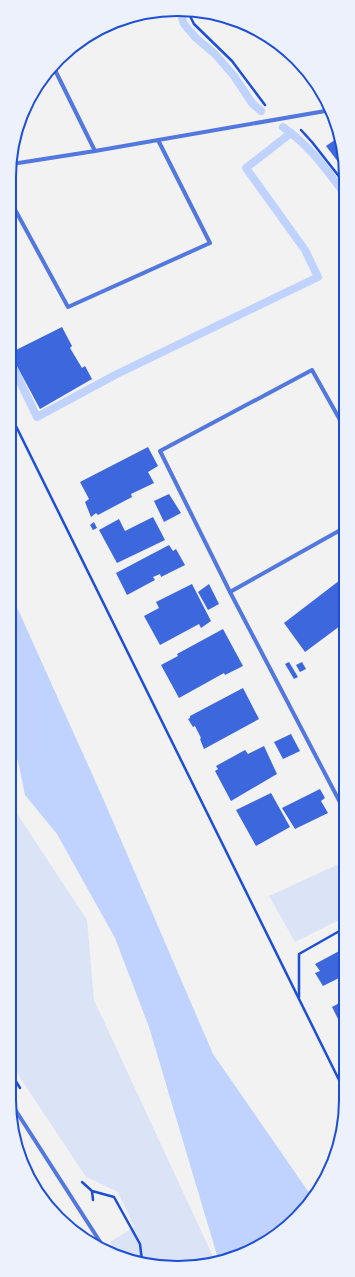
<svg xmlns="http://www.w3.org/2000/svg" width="355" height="1277" font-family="Poppins,sans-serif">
<rect width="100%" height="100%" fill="#f2f2f2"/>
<g fill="#dbe4f7">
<polygon points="10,803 87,920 94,1000 216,1263 166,1268 117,1254 110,1242 134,1227 118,1192 86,1177 9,1061"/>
<polygon points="343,862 343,918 295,942 269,896"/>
</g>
<polygon fill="#bfd3fe" points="11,594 102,796 213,1054 312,1197 280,1233 221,1262 219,1262 149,1027 115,938 57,834 25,795 18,761 10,748"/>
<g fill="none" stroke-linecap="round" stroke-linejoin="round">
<g stroke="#bfd3fe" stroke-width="8">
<polyline points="180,12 184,24 196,38 215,54 234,76 252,103 261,111"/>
<path d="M283,127C311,147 325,168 345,194"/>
<polyline points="11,363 37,417 117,374 318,277 305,250 246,168 291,133"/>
</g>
</g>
<g fill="#3d67dc">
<polygon points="339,137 345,156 345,171 326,146"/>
<polygon points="62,327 72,346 70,348 82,368 85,366 92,379 40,409 11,355 12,352"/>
<polygon points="148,447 158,466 148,472 154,483 131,494 132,497 98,515 96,513 91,517 85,502 89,499 80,482"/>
<polygon points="169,494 181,513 164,522 154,501"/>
<polygon points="153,517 165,540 117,563 99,530 119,519 125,531"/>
<polygon points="94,522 97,528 93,530 90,525"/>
<polygon points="169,545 173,551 176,549 185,565 161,577 160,574 153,577 155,580 127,595 116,573"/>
<polygon points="344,577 344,623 305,652 284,623"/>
<polygon points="192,584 211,621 201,628 199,624 160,645 144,616 159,608 156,602"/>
<polygon points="209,584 219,604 208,610 198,592"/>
<polygon points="223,629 243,666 225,675 224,673 179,698 161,665 178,656 177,654"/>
<polygon points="289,662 298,677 294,679 285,664"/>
<polygon points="302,662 306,669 300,672 296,665"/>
<polygon points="243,688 259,719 204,749 200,739 201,738 195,726 193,727 188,719 190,718 190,716"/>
<polygon points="291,734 300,751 283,759 274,742"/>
<polygon points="264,746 277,774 231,801 215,771 218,769 216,766 245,750 248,754"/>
<polygon points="320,789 325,798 321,801 328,813 295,829 282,808"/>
<polygon points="271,793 290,827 256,846 236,810"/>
<polygon points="343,949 343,976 323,986 315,973 320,971 315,964"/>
<polygon points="343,1001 343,1029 332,1007"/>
<polygon points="44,1190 61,1218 51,1211 39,1192"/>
</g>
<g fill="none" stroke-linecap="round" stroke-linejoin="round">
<g stroke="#1d4ed8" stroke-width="2.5">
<polyline points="188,12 194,24 232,61 265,105"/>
<polyline points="301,130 312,142 345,184"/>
<polyline points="11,416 343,1088"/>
<polyline points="299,997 299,954 343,929"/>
<polyline points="9,1070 20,1088"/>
<polyline points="82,1182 92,1191 114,1197 140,1244 142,1261"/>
<polyline points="92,1191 93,1200"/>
</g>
<g stroke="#5277de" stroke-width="4">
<polyline points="54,68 95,151"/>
<polyline points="12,164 95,151 331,110"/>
<polyline points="12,204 68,307 210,243 158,140"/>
<polyline points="230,592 344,528"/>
<polyline points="343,808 230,592 160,451 312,370 344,427"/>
<polyline points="9,1100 106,1251"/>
</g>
</g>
<path d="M0 0H355V1277H0ZM177 16H178A161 161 0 0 1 339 177V1100A161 161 0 0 1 178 1261H177A161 161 0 0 1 16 1100V177A161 161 0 0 1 177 16Z" fill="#edf1fc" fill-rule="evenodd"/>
<path fill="none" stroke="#1d4ed8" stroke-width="2" d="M177 16H178A161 161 0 0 1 339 177V1100A161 161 0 0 1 178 1261H177A161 161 0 0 1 16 1100V177A161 161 0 0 1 177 16Z"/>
</svg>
